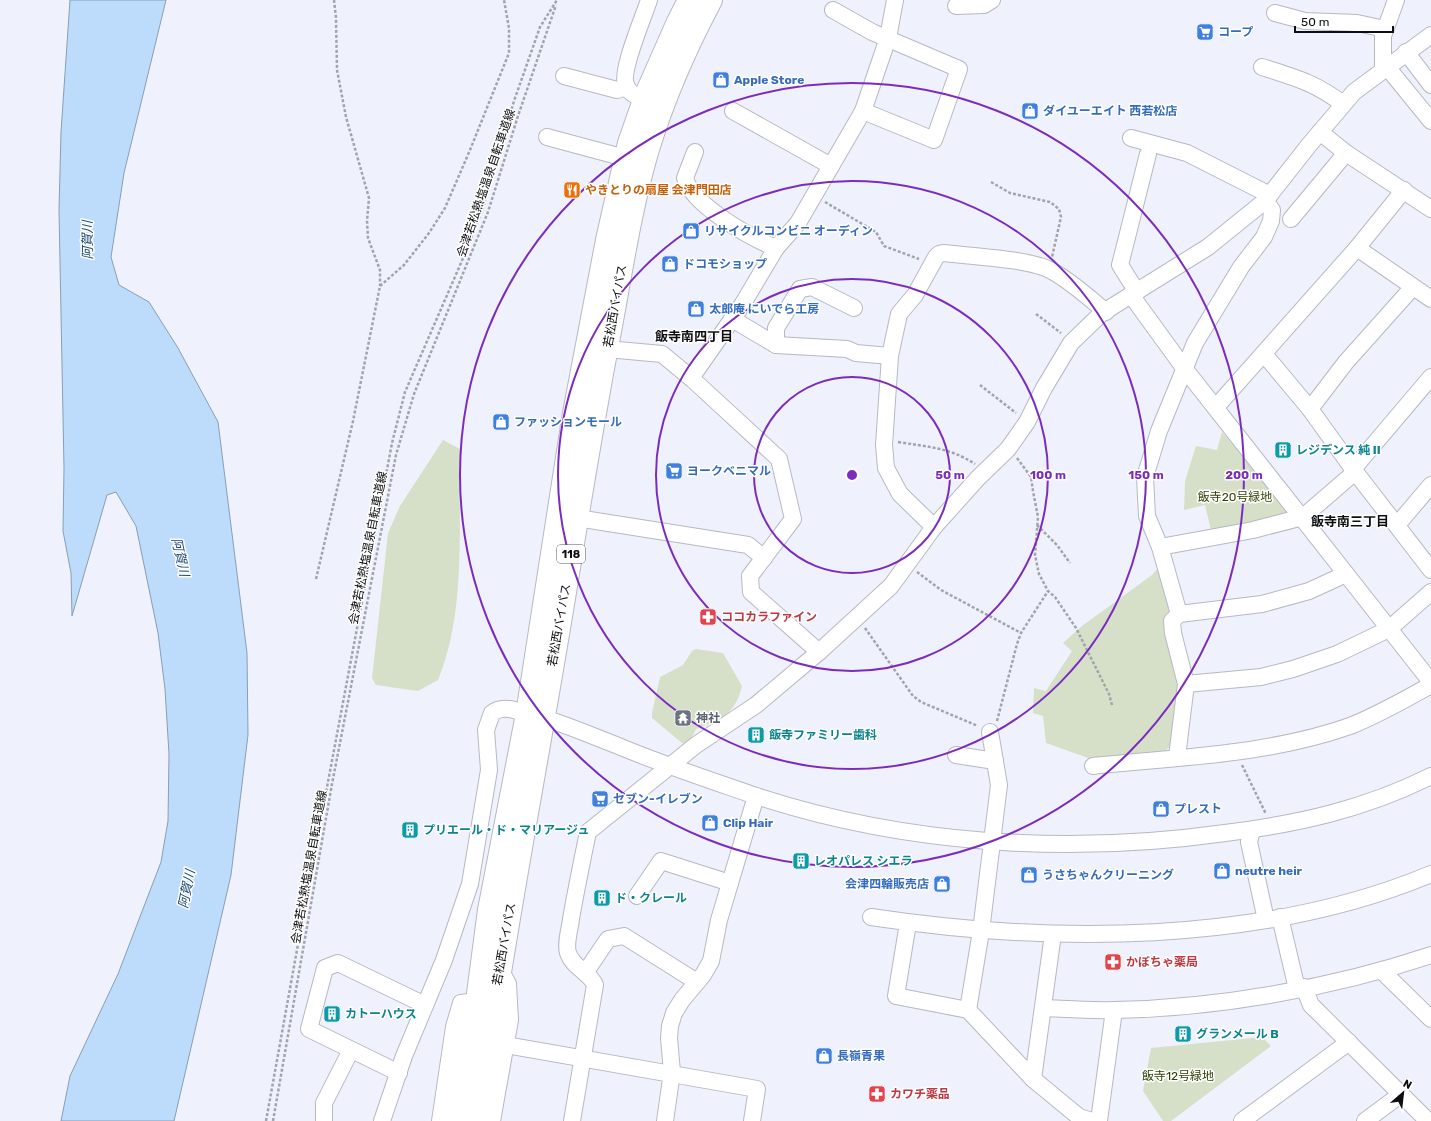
<svg xmlns="http://www.w3.org/2000/svg" width="1431" height="1121" font-family="Rubik,'Noto Sans JP',sans-serif">
<rect width="100%" height="100%" fill="#eff2fd"/>
<g fill="#d6e0c8">
<polygon points="1222,432 1290,511 1268,520 1211,530 1205,505 1184,510 1185,481 1196,446 1217,450"/>
<path d="M443,440L460,449C458,524 467,610 438,680L418,691L376,685L372,678L388,533L400,506Z"/>
<polygon points="1161,565 1173,608 1180,681 1172,745 1165,751 1091,759 1046,743 1043,716 1033,713 1034,688 1046,691 1072,651 1063,643 1082,626 1152,575"/>
<path d="M696,649L723,653L742,686C735,715 721,719 696,729L689,743H682L652,718V713L660,677L683,665L692,651Z"/>
<polygon points="1262,1037 1271,1046 1171,1121 1163,1121 1143,1091 1151,1048"/>
</g>
<polygon fill="#bddbfb" stroke="#889eb5" points="70,0 166,0 124,173 111,257 119,285 149,302 178,348 218,422 247,653 248,735 231,875 174,1121 61,1121 70,1076 118,974 161,862 168,821 169,754 165,689 158,633 136,526 116,492 107,495 72,616 71,573 63,531 64,468 59,210 61,132"/>
<g fill="none" stroke-linecap="round" stroke-linejoin="round">
<defs>
<g id="minor">
<polyline points="956,6 984,5 992,0"/>
<polyline points="833,10 872,32 959,69 934,140 863,111"/>
<polyline points="1275,13 1305,21 1357,23 1385,29"/>
<polyline points="1406,52 1431,85"/>
<path d="M1262,67C1294,77 1316,83 1343,104"/>
<polyline points="1387,67 1431,121"/>
<polyline points="1383,70 1383,36 1396,0"/>
<polyline points="564,76 617,90 627,87"/>
<path d="M645,99C637,97 629,94 626,85C620,71 644,16 649,0"/>
<polyline points="733,111 831,166"/>
<polyline points="1320,132 1346,153 1431,209"/>
<polyline points="547,137 625,158"/>
<polyline points="1131,138 1187,153 1270,195"/>
<path d="M695,152L685,178C692,205 751,238 776,248"/>
<polyline points="1291,219 1346,153"/>
<polyline points="1357,248 1431,299"/>
<polyline points="1137,292 1120,265 1148,154"/>
<polyline points="1131,295 1184,368 1431,682"/>
<polyline points="732,319 776,345 847,349 856,353 890,356"/>
<polyline points="776,345 776,328 800,289 812,287 854,308"/>
<polyline points="607,349 662,354 691,378 779,459 793,519 750,576 751,592 819,652"/>
<polyline points="1264,354 1310,409 1353,469 1431,570"/>
<polyline points="691,378 742,305 776,248 798,223 863,111 888,38 895,0"/>
<polyline points="1216,407 1357,248 1404,190"/>
<polyline points="1310,409 1346,362 1413,287"/>
<polyline points="1353,469 1431,377"/>
<polyline points="577,518 748,545 764,558"/>
<polyline points="1397,525 1431,485"/>
<path d="M934,527L900,494L886,468L884,445L890,356L899,314L915,295L936,257L939,254L943,253C969,256 1032,259 1052,271C1072,282 1088,297 1106,312"/>
<polyline points="1160,547 1253,530 1303,517 1355,472"/>
<polyline points="1179,614 1262,604 1309,591 1346,574"/>
<polyline points="1186,684 1261,677 1293,669 1337,654 1389,629 1431,592"/>
<polyline points="956,755 995,761"/>
<polyline points="1177,757 1186,684 1173,633 1172,621 1179,614 1160,547 1147,516 1145,477 1159,431 1195,343 1241,267 1264,237 1271,221 1272,210 1265,201"/>
<path d="M1093,766C1178,757 1268,755 1350,726C1378,715 1404,700 1431,685"/>
<polyline points="1252,830 1249,842 1266,920"/>
<polyline points="637,896 661,861 730,883"/>
<path d="M871,917C1050,944 1261,945 1431,874"/>
<polyline points="1280,917 1297,989"/>
<polyline points="908,923 896,996 968,1010 1033,1079 1079,1117 1092,1121"/>
<polyline points="1382,971 1431,1019"/>
<polyline points="585,973 608,939 624,936 697,982"/>
<polyline points="1304,987 1311,1005 1428,1121"/>
<path d="M1044,1008C1067,1009 1091,1011 1114,1010C1217,1008 1333,988 1431,955"/>
<polyline points="968,1010 981,931 999,785 990,732"/>
<polyline points="506,1045 757,1089 752,1121"/>
<polyline points="399,1073 309,1029 325,968 338,963 425,1005"/>
<polyline points="1033,1079 1053,934"/>
<polyline points="324,1121 324,1103 351,1050"/>
<path d="M382,1121L404,1056L444,960L470,884L489,770L486,730L492,713C497,709 503,708 510,709C516,710 522,713 529,714C559,721 587,734 616,745C661,764 707,779 753,795C904,845 1069,855 1225,833C1298,824 1365,809 1431,776"/>
<polyline points="440,1121 454,1027 461,1003 477,1001"/>
<polyline points="492,1121 510,1020 508,984 500,969"/>
<path d="M572,1121L595,985C590,972 573,968 568,953C565,943 570,929 571,919C576,890 582,861 588,832L696,745L756,705L819,652L891,586L934,527L978,478L1008,449L1027,422L1044,388L1071,343L1102,313L1208,247L1265,201L1309,145L1354,92L1431,35"/>
<polyline points="665,1121 672,1072 669,1038 670,1026 674,1013 682,1000 703,975 711,961 719,920 756,796"/>
<polyline points="1099,1121 1114,1010"/>
<polyline points="1242,1121 1349,1042"/>
<polyline points="1365,1121 1400,1095"/>
</g>
<g id="highway">
<polyline points="457,1121 477,1001 489,910 527,714 574,413 607,240 629,143 647,92 677,24 689,0"/>
<path d="M477,1121C502,942 537,764 566,586C579,506 592,426 607,347C620,281 629,213 648,149C664,97 686,47 711,0"/>
</g>
</defs>
<use href="#minor" stroke="#b6b9c3" stroke-width="18"/>
<use href="#highway" stroke="#b6b9c3" stroke-width="24"/>
<g stroke="#a2a4ad" stroke-width="2.5" stroke-dasharray="3 2" stroke-linecap="butt">
<polyline points="334,0 336,18 337,70 346,117 369,198 367,221 368,238 380,270 380,286"/>
<polyline points="991,182 1010,193 1050,202 1059,209 1061,217 1052,257"/>
<polyline points="825,202 876,232 884,246 919,259"/>
<polyline points="1036,314 1061,333"/>
<polyline points="980,385 1016,413"/>
<path d="M898,442C927,447 949,447 975,464"/>
<polyline points="1017,458 1031,477 1033,491 1038,517 1035,555 1039,574 1048,591 1055,597 1076,628 1109,694 1112,705"/>
<polyline points="1037,525 1057,545 1070,563"/>
<polyline points="917,572 941,590 1021,633"/>
<polyline points="316,579 353,421 380,286 404,265 429,233 445,208 470,150 509,53 509,28 504,0"/>
<polyline points="865,628 913,696 921,702 978,726"/>
<polyline points="997,721 1017,644 1021,633 1048,591"/>
<polyline points="1242,765 1266,814"/>
<polyline points="266,1121 314,856 392,443 405,392 464,256 483,208 514,101 540,27 557,0"/>
<polyline points="273,1121 332,784 396,455 414,394 488,212 518,116 556,5"/>
</g>
<use href="#minor" stroke="#fff" stroke-width="16"/>
<use href="#highway" stroke="#fff" stroke-width="22"/>
</g>
<g fill="none" stroke="#7b2cbf" stroke-width="2">
<circle cx="852" cy="475" r="98"/>
<circle cx="852" cy="475" r="196"/>
<circle cx="852" cy="475" r="294"/>
<circle cx="852" cy="475" r="392"/>
</g>
<defs>
<symbol id="supermarket-square" viewBox="-11 -11 22 22"><rect x="-9" y="-9" width="18" height="18" rx="4" fill="#3f7fe0" stroke="#fff"/><path d="M-6-5.5h2.5l.6 2H6L4.5 2H-2.5L-4.4-4H-6ZM-1.5 3.2a1.3 1.3 0 1 0 .1 0ZM3 3.2a1.3 1.3 0 1 0 .1 0Z" fill="#fff"/></symbol>
<symbol id="shop-square" viewBox="-11 -11 22 22"><rect x="-9" y="-9" width="18" height="18" rx="4" fill="#3f7fe0" stroke="#fff"/><path d="M-5-2.5h2.3a2.7 3.5 0 0 1 5.4 0H5L5.5 6h-11ZM-1.5-2.5h3a1.5 2.3 0 0 0-3 0Z" fill="#fff"/></symbol>
<symbol id="restaurant-square" viewBox="-11 -11 22 22"><rect x="-9" y="-9" width="18" height="18" rx="4" fill="#e8710a" stroke="#fff"/><path d="M-5-6h1v4h1v-4h1v4h1v-4h1v5L-1.5 .5V6h-2V.5L-5-1ZM5-6V6H3V1.5H1.5Q1.5-4 5-6Z" fill="#fff"/></symbol>
<symbol id="building-square" viewBox="-11 -11 22 22"><rect x="-9" y="-9" width="18" height="18" rx="4" fill="#0f9aa8" stroke="#fff"/><path d="M-4-6H4V6H1V3H-1V6H-4ZM-2.5-4.3h1.7v1.8h-1.7ZM.8-4.3h1.7v1.8H.8ZM-2.5-1h1.7V.8h-1.7ZM.8-1h1.7V.8H.8Z" fill="#fff"/></symbol>
<symbol id="pharmacy-square" viewBox="-11 -11 22 22"><rect x="-9" y="-9" width="18" height="18" rx="4" fill="#e0444e" stroke="#fff"/><path d="M-2-6h4v4h4v4h-4v4h-4v-4h-4v-4h4Z" fill="#fff"/></symbol>
<symbol id="temple-square" viewBox="-11 -11 22 22"><rect x="-9" y="-9" width="18" height="18" rx="4" fill="#6b7280" stroke="#fff"/><path d="M0-6L5-2H3V0L6.5 2.5H4V6H1.5V3h-3V6H-4V2.5H-6.5L-3 0V-2H-5Z" fill="#fff"/></symbol>
</defs>
<g fill-rule="evenodd">
<use href="#supermarket-square" x="1195" y="22" width="20" height="20"/>
<use href="#shop-square" x="711" y="70" width="20" height="20"/>
<use href="#shop-square" x="1020" y="101" width="20" height="20"/>
<use href="#restaurant-square" x="562" y="180" width="20" height="20"/>
<use href="#shop-square" x="681" y="221" width="20" height="20"/>
<use href="#shop-square" x="660" y="254" width="20" height="20"/>
<use href="#shop-square" x="686" y="299" width="20" height="20"/>
<use href="#shop-square" x="491" y="412" width="20" height="20"/>
<use href="#building-square" x="1273" y="440" width="20" height="20"/>
<use href="#supermarket-square" x="664" y="461" width="20" height="20"/>
<use href="#pharmacy-square" x="698" y="607" width="20" height="20"/>
<use href="#temple-square" x="673" y="708" width="20" height="20"/>
<use href="#building-square" x="746" y="725" width="20" height="20"/>
<use href="#supermarket-square" x="590" y="789" width="20" height="20"/>
<use href="#shop-square" x="1151" y="799" width="20" height="20"/>
<use href="#shop-square" x="700" y="813" width="20" height="20"/>
<use href="#building-square" x="400" y="820" width="20" height="20"/>
<use href="#building-square" x="791" y="851" width="20" height="20"/>
<use href="#shop-square" x="1212" y="861" width="20" height="20"/>
<use href="#shop-square" x="1019" y="865" width="20" height="20"/>
<use href="#shop-square" x="932" y="874" width="20" height="20"/>
<use href="#building-square" x="592" y="888" width="20" height="20"/>
<use href="#pharmacy-square" x="1103" y="952" width="20" height="20"/>
<use href="#building-square" x="322" y="1004" width="20" height="20"/>
<use href="#building-square" x="1173" y="1024" width="20" height="20"/>
<use href="#shop-square" x="814" y="1046" width="20" height="20"/>
<use href="#pharmacy-square" x="867" y="1084" width="20" height="20"/>
</g>
<g text-anchor="middle" stroke-width="3" stroke-linejoin="round" paint-order="stroke">
<rect fill="#fff" stroke="#565658" stroke-width="1" x="557" y="545" width="28" height="18" rx="3"/>
<g font-size="11" font-weight="bold" fill="#0d0e11">
<text x="571" y="558">118</text>
</g>
<g font-size="12" font-weight="bold" fill="#366cbe" stroke="#fff" text-anchor="start">
<text x="1218" y="36">コープ</text>
<text x="734" y="84">Apple Store</text>
<text x="1043" y="115">ダイユーエイト 西若松店</text>
<text x="704" y="235">リサイクルコンビニ オーディン</text>
<text x="683" y="268">ドコモショップ</text>
<text x="709" y="313">太郎庵 にいでら工房</text>
<text x="514" y="426">ファッションモール</text>
<text x="687" y="475">ヨークベニマル</text>
<text x="613" y="803">セブン-イレブン</text>
<text x="1174" y="813">プレスト</text>
<text x="723" y="827">Clip Hair</text>
<text x="1235" y="875">neutre heir</text>
<text x="1042" y="879">うさちゃんクリーニング</text>
<text x="929" y="888" text-anchor="end">会津四輪販売店</text>
<text x="837" y="1060">長嶺青果</text>
</g>
<g font-size="12" fill="#0d0e11" stroke="#fff">
<text transform="translate(486 183) rotate(-71)" y="4">会津若松熱塩温泉自転車道線</text>
<text transform="translate(615 306) rotate(-80)" y="4">若松西バイパス</text>
<text transform="translate(368 548) rotate(-79)" y="4">会津若松熱塩温泉自転車道線</text>
<text transform="translate(559 625) rotate(-80)" y="4">若松西バイパス</text>
<text transform="translate(309 867) rotate(-80)" y="4">会津若松熱塩温泉自転車道線</text>
<text transform="translate(504 944) rotate(-80)" y="4">若松西バイパス</text>
</g>
<g font-size="12" font-weight="bold" fill="#c56008" stroke="#fff" text-anchor="start">
<text x="585" y="194">やきとりの扇屋 会津門田店</text>
</g>
<g font-size="12" font-weight="bold" fill="#0d838f" stroke="#fff" text-anchor="start">
<text x="1296" y="454">レジデンス 純 II</text>
<text x="769" y="739">飯寺ファミリー歯科</text>
<text x="423" y="834">プリエール・ド・マリアージュ</text>
<text x="814" y="865">レオパレス シエラ</text>
<text x="615" y="902">ド・クレール</text>
<text x="345" y="1018">カトーハウス</text>
<text x="1196" y="1038">グランメール B</text>
</g>
<g font-size="12" fill="#314205" stroke="#fff">
<text x="1235" y="501">飯寺20号緑地</text>
<text x="1178" y="1080">飯寺12号緑地</text>
</g>
<g font-size="12" font-weight="bold" fill="#be3a42" stroke="#fff" text-anchor="start">
<text x="721" y="621">ココカラファイン</text>
<text x="1126" y="966">かぼちゃ薬局</text>
<text x="890" y="1098">カワチ薬品</text>
</g>
<g font-size="12" font-weight="bold" fill="#5b616d" stroke="#fff" text-anchor="start">
<text x="696" y="722">神社</text>
</g>
<g font-size="13" font-style="italic" fill="#1a466f" stroke="#fff">
<text transform="translate(87 240) rotate(-91)" y="5">阿賀川</text>
<text transform="translate(181 557) rotate(77)" y="5">阿賀川</text>
<text transform="translate(186 889) rotate(-79)" y="5">阿賀川</text>
</g>
<g font-size="13" font-weight="bold" fill="#0d0e11" stroke="#fff">
<text x="694" y="341">飯寺南四丁目</text>
<text x="1350" y="526">飯寺南三丁目</text>
</g>
</g>
<circle cx="852" cy="475" r="6" fill="#7b2cbf" stroke="#fff" stroke-width="2"/>
<g font-size="12" text-anchor="middle" font-weight="bold" fill="#7b2cbf" stroke="#fff" stroke-width="3" stroke-linejoin="round" paint-order="stroke">
<text x="950" y="479">50 m</text>
<text x="1048" y="479">100 m</text>
<text x="1146" y="479">150 m</text>
<text x="1244" y="479">200 m</text>
</g>
<g transform="translate(1403 1093) rotate(28)" stroke="#ffffff" stroke-width="3" paint-order="stroke">
<path d="M0-3L7 15L0 10L-7 15Z" fill="#0d0e11"/>
<text y="-6" font-size="11" font-weight="bold" text-anchor="middle" fill="#0d0e11">N</text>
</g>
<path d="M1295 26v6h98v-6" fill="none" stroke="#0d0e11" stroke-width="2"/>
<text x="1301" y="26" font-size="12" fill="#0d0e11" stroke="#ffffff" stroke-width="3" paint-order="stroke">50 m</text>
</svg>
